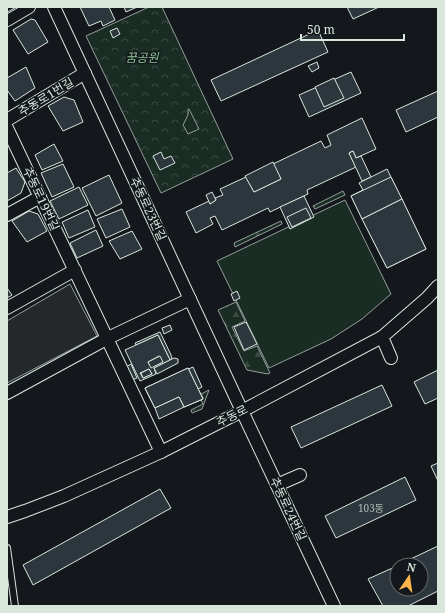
<svg xmlns="http://www.w3.org/2000/svg" width="445" height="613" font-family="'Noto Serif','Noto Sans KR',serif">
<defs>
<pattern id="grass-dots" width="8" height="8" patternUnits="userSpaceOnUse"><rect width="8" height="8" fill="#1a2d24"/><path d="M2 2h.1M6 6h.1" fill="none" stroke="#3b4b43" stroke-width="1.8" stroke-linecap="round"/></pattern>
<pattern id="forest-firs" width="22" height="20" patternUnits="userSpaceOnUse"><rect width="22" height="20" fill="#1a2d24"/><path d="M5 1l3.5 6h-7zM16 11l3.5 6h-7z" fill="#3b4b43"/></pattern>
<pattern id="park-crowns" width="20" height="18" patternUnits="userSpaceOnUse"><rect width="20" height="18" fill="#1a2d24"/><path d="M2 6a3 3 0 1 1 6 0M12 15a3 3 0 1 1 6 0" fill="none" stroke="#3b4b43"/></pattern>
</defs>
<rect width="100%" height="100%" fill="#14181c"/>
<polygon fill="url(#grass-dots)" stroke="#939e99" points="209,390 202,409 192,413 191,410 203,404 201,400 203,398 201,394"/>
<g fill="url(#forest-firs)" stroke="#939e99">
<polygon points="343,191 345,195 315,209 313,206"/>
<polygon points="281,221 282,224 235,247 234,243"/>
<polygon points="236,302 245,321 232,327 244,351 257,346 270,373 268,374 247,370 218,310"/>
</g>
<polygon fill="url(#park-crowns)" stroke="#939e99" points="149,7 162,7 233,159 161,193 86,36"/>
<g fill="#1a2d24" stroke="#939e99">
<polygon points="188,109 189,109 199,129 188,134 183,125 188,115"/>
<polygon points="345,200 391,294 362,319 331,339 269,368 217,261"/>
</g>
<polygon fill="#24282b" stroke="#939e99" points="70,284 97,336 7,383 7,321"/>
<g fill="#2c363c" stroke="#d8e6dc">
<polygon points="80,7 109,7 115,20 103,26 101,21 89,26"/>
<polygon points="124,7 137,7 126,12"/>
<polygon points="347,7 379,7 353,19"/>
<polygon points="31,19 35,20 48,42 28,54 13,30"/>
<polygon points="117,28 120,34 113,38 110,31"/>
<polygon points="318,30 328,52 221,101 211,80"/>
<polygon points="317,62 319,68 312,72 308,66"/>
<polygon points="26,67 35,88 15,101 7,90 7,78"/>
<polygon points="351,72 361,93 309,117 299,95"/>
<polygon points="334,78 344,98 324,107 315,87"/>
<polygon points="438,91 438,117 406,132 396,110"/>
<polygon points="64,97 74,100 83,122 63,131 48,106"/>
<polygon points="362,118 376,149 356,158 353,151 349,153 356,167 307,190 308,194 270,212 268,208 222,230 215,216 210,218 213,224 196,233 186,212 209,201 210,204 216,200 215,198 223,195 220,189 246,177 254,192 281,179 273,164 321,141 325,148 331,145 327,135"/>
<polygon points="54,144 63,161 42,170 35,155"/>
<polygon points="353,151 356,158 361,156 371,177 362,181 349,153"/>
<polygon points="161,152 164,159 171,156 175,163 160,170 153,156"/>
<polygon points="273,162 281,179 254,192 245,176"/>
<polygon points="63,164 74,187 52,197 41,173"/>
<polygon points="16,168 25,182 21,193 7,201 7,173"/>
<polygon points="387,169 426,249 387,268 351,196 363,190 359,183"/>
<polygon points="109,175 122,203 96,216 82,188"/>
<polygon points="391,177 402,199 362,219 351,196"/>
<polygon points="79,187 88,205 59,219 50,201"/>
<polygon points="212,192 216,200 210,204 206,195"/>
<polygon points="304,196 314,217 290,229 280,207"/>
<polygon points="402,199 426,249 387,268 362,219"/>
<polygon points="306,208 311,218 292,227 287,217"/>
<polygon points="122,209 130,227 106,238 97,219"/>
<polygon points="88,210 95,227 69,238 62,222"/>
<polygon points="29,211 38,214 47,231 27,242 12,221"/>
<polygon points="96,230 103,246 77,258 70,243"/>
<polygon points="132,231 142,249 120,259 109,241"/>
<polygon points="7,288 12,295 7,298"/>
<polygon points="237,291 240,298 234,301 231,294"/>
<polygon points="246,322 257,344 244,350 234,327"/>
<polygon points="170,325 172,330 164,334 162,328"/>
<polygon points="160,332 171,355 172,359 170,360 158,335 136,345 135,343"/>
<polygon points="158,335 170,360 154,368 156,374 140,381 125,350"/>
<polygon points="159,356 162,362 151,367 148,362"/>
<polygon points="160,356 163,362 151,368 148,362"/>
<polygon points="174,358 178,359 178,363 157,374 154,368"/>
<polygon points="131,364 137,378 132,380 126,367"/>
<polygon points="193,367 202,387 198,389 203,399 184,407 179,397 155,408 145,388"/>
<polygon points="188,368 203,399 184,407 179,397 155,408 145,388"/>
<polygon points="188,368 203,399 184,407 179,397 155,408 145,388"/>
<polygon points="149,369 152,374 143,378 140,373"/>
<polygon points="149,369 152,374 143,378 141,373"/>
<polygon points="438,370 438,398 425,404 414,382"/>
<polygon points="382,385 392,406 301,448 291,427"/>
<polygon points="179,397 184,407 159,419 155,408"/>
<polygon points="438,463 438,481 431,466"/>
<polygon points="405,477 416,500 336,538 325,516"/>
<polygon points="160,489 171,508 33,585 23,565"/>
<polygon points="438,546 438,591 408,606 383,606 368,579 397,566 397,589 421,589 421,565 398,565"/>
</g>
<g fill="none" stroke-linecap="round" stroke-linejoin="round">
<defs>
<polyline id="lane" points="7,548 15,606"/>
<g id="street">
<polyline points="54,7 242,411 334,606"/>
<polyline points="7,20 29,7"/>
<polyline points="7,120 85,73"/>
<polyline points="7,128 161,452"/>
<polyline points="7,215 40,197"/>
<polyline points="7,308 75,270"/>
<polyline points="382,337 391,358"/>
<polyline points="7,393 108,338 190,299"/>
<polyline points="277,485 300,475"/>
<polyline points="7,517 25,511 64,496 161,452 242,411 382,337 427,298 438,286"/>
</g>
</defs>
<use href="#lane" stroke="#d8e6dc" stroke-width="8"/>
<use href="#street" stroke="#d8e6dc" stroke-width="14"/>
<use href="#lane" stroke="#14181c" stroke-width="6"/>
<use href="#street" stroke="#14181c" stroke-width="12"/>
<polyline stroke="#d8e6dc" stroke-width="1" points="7,14 19,7"/>
</g>
<g text-anchor="middle" stroke-width="3" stroke-linejoin="round" paint-order="stroke">
<g font-size="10" fill="#adbab4">
<text x="371" y="512">103동</text>
</g>
<g font-size="12" font-style="italic" fill="#8ac095" stroke="#14181c">
<text x="142" y="62">꿈공원</text>
</g>
<g font-size="12" fill="#d8e6dc" stroke="#14181c">
<text transform="translate(46 97) rotate(-31)" y="4">추동로1번길</text>
<text transform="translate(41 199) rotate(65)" y="4">추동로19번길</text>
<text transform="translate(148 209) rotate(65)" y="4">추동로23번길</text>
<text transform="translate(232 416) rotate(-27)" y="4">추동로</text>
<text transform="translate(288 509) rotate(65)" y="4">추동로24번길</text>
</g>
</g>
<rect width="445" height="613" fill="none" stroke="#d8e6dc" stroke-width="16"/>
<g transform="translate(409 577) rotate(13)"><circle r="19" fill="#14181c" stroke="#626a69"/>
<path d="M0-3L7 15L0 10L-7 15Z" fill="#ffb74d"/>
<text y="-6" font-size="11" font-weight="bold" text-anchor="middle" fill="#d8e6dc">N</text>
</g>
<path d="M301 34v6h103v-6" fill="none" stroke="#d8e6dc" stroke-width="2"/>
<text x="307" y="34" font-size="12" fill="#d8e6dc" stroke="#14181c" stroke-width="3" paint-order="stroke">50 m</text>
</svg>
